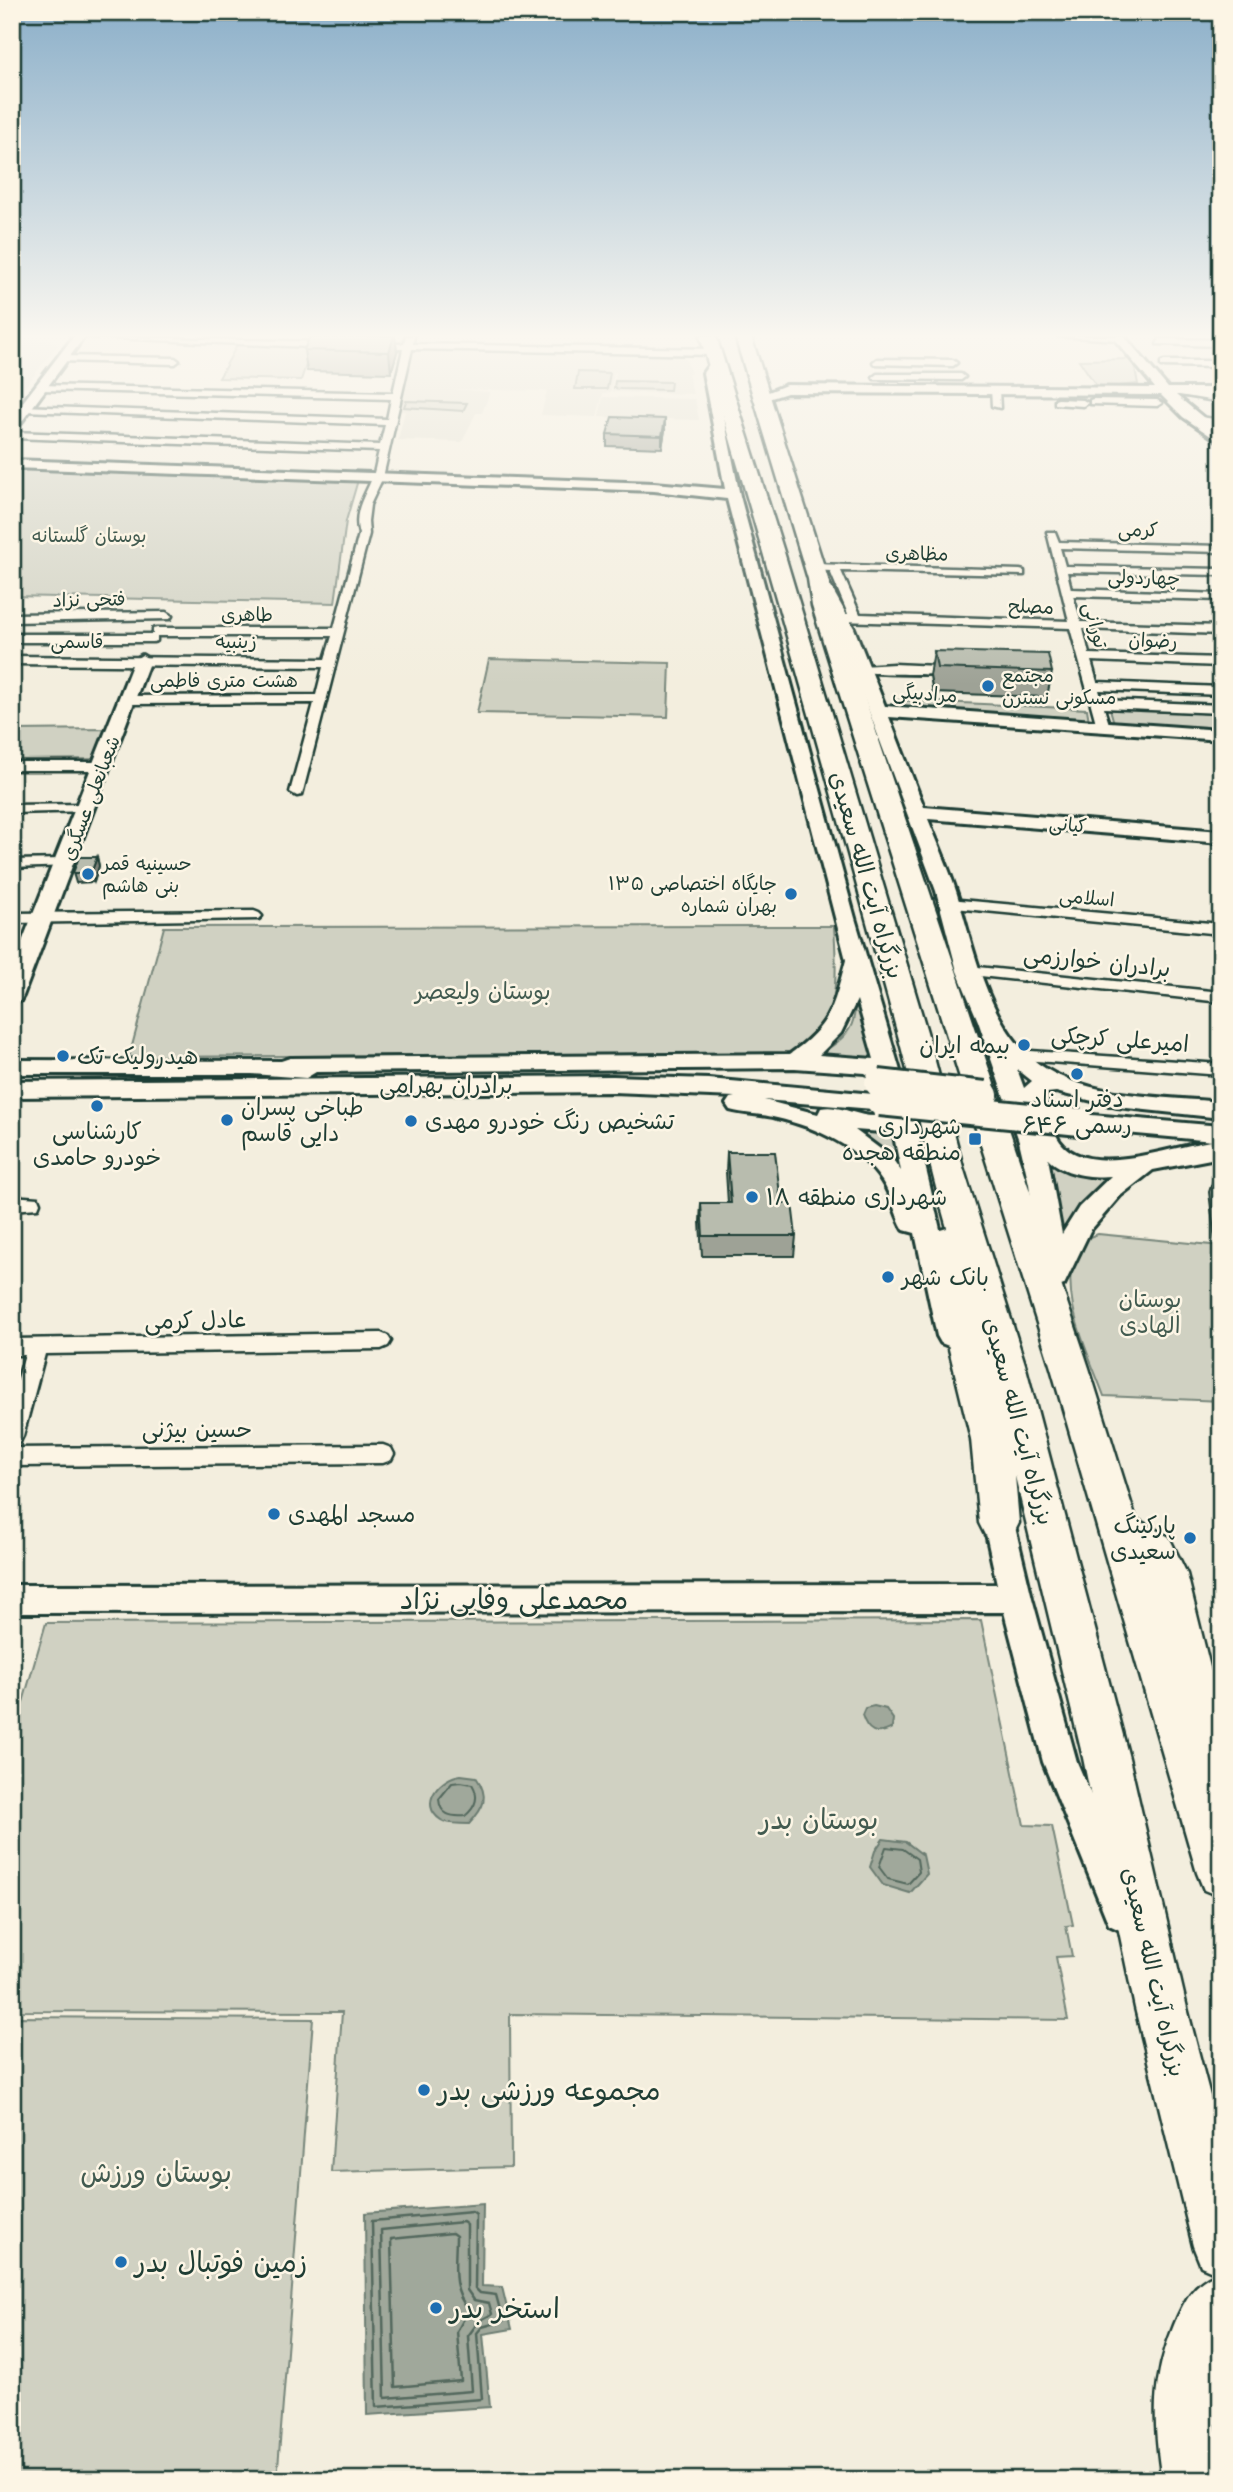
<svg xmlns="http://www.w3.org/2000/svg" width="1233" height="2492" font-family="'Comic Neue','Playpen Sans Arabic',sans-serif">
<rect width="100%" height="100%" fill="#f3eede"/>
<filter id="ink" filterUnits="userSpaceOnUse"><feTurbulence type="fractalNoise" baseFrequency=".0143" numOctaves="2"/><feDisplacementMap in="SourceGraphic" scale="14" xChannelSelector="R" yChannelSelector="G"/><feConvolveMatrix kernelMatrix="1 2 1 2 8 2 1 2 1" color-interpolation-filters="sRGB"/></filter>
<g filter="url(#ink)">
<g fill="#e1dfd0">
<polygon points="12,339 50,340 58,345 12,403"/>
<polygon points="419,350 679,355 685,357 691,373 688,374 693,394 612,392 616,373 614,372 611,392 603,393 597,417 541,415 547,391 453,389 490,392 482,413 476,413 462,442 398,440 405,411 398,411 410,352"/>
<polygon points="603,397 695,399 699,420 599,417"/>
</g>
<g fill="#d0d1c2" stroke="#78877b" stroke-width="2">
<polygon points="237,345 312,347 301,380 219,378"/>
<polygon points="1133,359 1138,384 1098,388 1079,360"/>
<polygon points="578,372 610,373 607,389 575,389"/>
<polygon points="615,381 671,382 670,390 621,389 614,388"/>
<polygon points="406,401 467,403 463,411 404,407"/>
<polygon points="19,469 358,480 346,521 335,603 12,596 12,471"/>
<polygon points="489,659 670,663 668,717 477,713"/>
<polygon points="897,700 1087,709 1089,721 900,707"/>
<polygon points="1110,709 1221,714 1221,731 1114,723"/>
<polygon points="112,729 102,759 12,760 12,730"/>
<path d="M834,926C836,961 842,1017 810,1043C805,1047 796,1050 790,1053L129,1057L164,927Z"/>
<path d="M854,989L867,1027L873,1060L818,1055C849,1036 859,1026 854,989Z"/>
<polygon points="802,1112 893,1124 912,1193"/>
<path d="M1047,1158C1067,1172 1089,1177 1113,1177L1057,1246Z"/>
<path d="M1098,1234L1221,1246V1401L1104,1396C1086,1347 1056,1292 1078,1241Z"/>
<polygon points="981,1620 1024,1825 1052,1826 1073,1925 1066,1926 1072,1956 1056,1957 1068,2020 510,2014 511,2167 331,2172 342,2012 12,2011 12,1740 46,1623"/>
<polygon points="12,2017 313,2019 277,2480 12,2480"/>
</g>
<g fill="#a0a89b" stroke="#6c7d72" stroke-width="2">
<path d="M874,1706L886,1709L893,1719L892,1728C876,1737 867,1731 862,1715L865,1708Z"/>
<path d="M461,1775L476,1777C490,1797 484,1808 469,1824C460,1823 448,1825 441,1820C417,1804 441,1777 461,1775Z"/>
<polygon points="883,1839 906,1842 923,1855 927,1874 910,1893 883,1885 870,1867 875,1851"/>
<polygon points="483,2204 482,2286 502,2287 512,2329 483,2334 490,2407 367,2415 365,2213"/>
</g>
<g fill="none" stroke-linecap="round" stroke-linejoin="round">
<g stroke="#53685d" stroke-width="2">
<path d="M461,1782L472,1784C480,1797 476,1807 465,1816C451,1817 440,1815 439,1799L452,1783Z"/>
<polygon points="886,1847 903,1849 917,1859 919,1872 908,1884 888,1879 879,1867"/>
</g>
<g stroke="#53685d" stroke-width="2.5">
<polygon points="472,2212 476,2215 475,2288 480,2293 496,2295 503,2321 482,2327 477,2333 482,2399 376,2407 372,2221"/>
<polygon points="463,2222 467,2225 467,2290 474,2300 489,2303 492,2314 479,2321 468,2336 472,2391 385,2398 381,2230"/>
<path d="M452,2233L456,2236C456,2262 450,2290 469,2310L457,2331L461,2381L395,2387L391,2239Z"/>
</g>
<defs>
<g id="street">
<polygon points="70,336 331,342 335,345 331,348"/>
<path d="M406,336H414L413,344L714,349L718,352L714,355L412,349L383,477L370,505L368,521L369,534L302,795L297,796L290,792L314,703L127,704L121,700L127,696L316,695L323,667L12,664V656L325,659L332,636H157V641L153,642H12V634H153V629L157,628H334L359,534C352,510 367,494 374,473C376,466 377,458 379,451L12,438V432L380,445L385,425L24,411L21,410V406L387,419L391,399L41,390L36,387L38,385L393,393L403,349H372L368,346L372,343L404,344Z"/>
<polygon points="1058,336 1122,336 1122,337 1118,340"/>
<polygon points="1160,339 1221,340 1221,346 1157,344"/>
<polygon points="62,356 175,358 179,361 175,364 59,361 59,357"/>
<polygon points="877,359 953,360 957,363 953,366 874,364 873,362"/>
<polygon points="1164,361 1221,361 1221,367 1161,366 1161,362"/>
<polygon points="877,374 961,374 965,377 961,380 874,379 873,377"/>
<polygon points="991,388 999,390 1000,408 992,406"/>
<polygon points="1177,389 1221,396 1221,402 1174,394 1172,392"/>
<polygon points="1058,399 1083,400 1088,403 1083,406 1055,404 1055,400"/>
<polygon points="1093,399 1157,400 1162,403 1157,406 1090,404 1090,400"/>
<polygon points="1194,416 1221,420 1221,426 1191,421 1189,419"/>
<polygon points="1047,532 1055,532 1059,542 1221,546 1221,552 1060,548 1065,566 1221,569 1221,575 1067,572 1071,589 1221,594 1221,600 1073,596 1081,622 1221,626 1221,634 1083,629 1089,654 1221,658 1221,666 1091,661 1097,682 1221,687 1221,695 1099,690 1102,700 1221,705 1221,713 1104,708 1110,727 1108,730 1098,730 1070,628 840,621 836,620 836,614 848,614 830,571 813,570 807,567 813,564 1020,570 1024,571 1024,575 841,571 860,614 1069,621"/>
<polygon points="166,612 172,616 170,619 12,622 12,614"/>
<path d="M894,664L958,667L964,671L958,675C942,674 861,675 855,670L861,666Z"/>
<polygon points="12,762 103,762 110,766 103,770 12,770"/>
<polygon points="86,804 93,808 91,811 12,813 12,805"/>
<polygon points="64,859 69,860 71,863 69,866 12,868 12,860"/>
<polygon points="949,899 1221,924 1221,934 944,907 941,904 944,901"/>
<polygon points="254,911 259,913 262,916 259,919 12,923 12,913"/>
<polygon points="968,966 1221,992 1221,1002 962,974 960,971 962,968"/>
<polygon points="1016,1050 1221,1064 1221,1075 1010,1059 1008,1055 1010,1051"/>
<polygon points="12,1196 38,1198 40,1203 38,1208 12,1210"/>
<polygon points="381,1333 388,1336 391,1341 388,1346 381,1349 45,1354 23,1436 20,1442 12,1445 12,1398 25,1355 12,1355 12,1339"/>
<polygon points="383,1445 391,1448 394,1454 391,1460 383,1463 12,1466 12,1448"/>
</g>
<g id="secondary">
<polygon points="74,336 85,336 17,428 12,429 12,416"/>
<polygon points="1112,336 1124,336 1168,388 1221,388 1221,396 1176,395 1221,432 1221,443 1183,417 1161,395 787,393 762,401 756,397 786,385 1155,388"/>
<path d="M716,359L722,363L715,373L740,496L855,918L914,1118L965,1336L961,1343L951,1347L941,1343L937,1336L915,1233L904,1230C895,1215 892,1196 882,1181C860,1147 816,1127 777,1118C762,1114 745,1114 730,1110L726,1104L730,1098L735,1097L613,1092L12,1097V1081L613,1076L709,1079L873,1094L871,1077L865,1073L795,1068L316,1072L306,1078L252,1074H12V1060L281,1061L290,1058L790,1054C832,1024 833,1007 846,960L727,499L654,491L12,468V460L654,483L725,489L703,373L712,360ZM857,1000L874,1059L819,1055L841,1033ZM764,1100L873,1109L874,1116C856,1116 839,1104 821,1108L818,1114ZM892,1126L901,1171L891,1157L855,1130L881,1132Z"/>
<path d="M819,575L827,580L854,628L885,706L1221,730V740L889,717L924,807L1221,831V843L928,819C938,844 949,868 957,894C977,959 992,1048 1062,1077C1111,1098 1169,1097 1221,1102V1118L1117,1107L1056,1092L1047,1093C1049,1106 1049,1123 1056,1135C1081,1184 1171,1145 1213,1141L1071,1128L1068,1122L1071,1116L1080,1114L1221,1126V1157L1153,1170L1120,1196L1090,1231L1064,1285L1055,1288L1046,1285L1042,1278L1029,1184L1019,1141L978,1021L957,971L936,891L838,628L811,580ZM1017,1069L1032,1081L1024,1088ZM1048,1158C1062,1174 1090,1178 1111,1176L1079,1207L1062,1234Z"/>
<polygon points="142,655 150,660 23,996 20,1001 12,1003 12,967 134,660"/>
<polygon points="995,1493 1006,1497 1010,1506 1032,1598 1077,1762 1141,1912 1135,1925 1122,1931 1109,1925 1043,1762 1004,1612 12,1613 12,1585 997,1584 980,1506 984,1497"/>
</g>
<g id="highway">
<path d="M700,336H716L784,552L930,1042L963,1167L1025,1364L1129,1758L1187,2008L1221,2138V2355L1215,2408L1221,2480H1162C1153,2422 1151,2380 1174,2325C1184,2301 1193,2283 1217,2273L1201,2266L1193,2246L1135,2008L1083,1758L1015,1476L1019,1523L1013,1535L999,1540L985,1535L979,1523L971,1439L949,1349L932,1240L937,1231L947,1228C929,1165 916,1102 899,1039C835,804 769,570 700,336Z"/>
<polygon points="735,336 751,336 828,579 834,606 1089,1368 1136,1519 1169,1537 1187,1574 1221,1712 1221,1897 1204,1890 1197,1873 1051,1368 812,606 808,579"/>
</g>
</defs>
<use href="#street" stroke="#1f3d34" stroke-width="5"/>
<use href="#secondary" stroke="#1f3d34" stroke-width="6"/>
<use href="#highway" stroke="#1f3d34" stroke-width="5"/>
<use href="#street" fill="#fcf5e5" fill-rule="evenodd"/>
<use href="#secondary" fill="#fcf5e5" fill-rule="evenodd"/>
<use href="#highway" fill="#fcf5e5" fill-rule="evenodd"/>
<defs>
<g id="secondary-bridge">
<polyline points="878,1083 985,1095"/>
<polyline points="880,1102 1080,1122"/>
</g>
</defs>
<use href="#secondary-bridge" stroke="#1f3d34" stroke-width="32" stroke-linecap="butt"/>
<use href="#secondary-bridge" stroke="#fcf5e5" stroke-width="26"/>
</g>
<g fill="#9ea296" stroke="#1f3d34" stroke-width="2">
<polygon points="310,336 395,336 397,352 391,373 307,371 304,350"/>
<polygon points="665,430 662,448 607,446 607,434"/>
<polygon points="934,651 1052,672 1047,697 933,693 930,676"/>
<polygon points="97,857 99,866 94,882 76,883 73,873"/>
<polygon points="727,1152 781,1203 796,1236 794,1256 702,1256 700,1222 701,1203 728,1203 726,1172"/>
<polygon points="1214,1177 1221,1178 1221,1241 1215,1240 1209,1192"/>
</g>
<g fill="#81847a" stroke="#1f3d34" stroke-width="2">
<polygon points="394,336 395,336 397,352 391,373 389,352"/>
<polygon points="665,419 665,430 662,448 662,436"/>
<polygon points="97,857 99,866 94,882 91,873"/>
</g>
<g fill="#b8bcae" stroke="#1f3d34" stroke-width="2">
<polygon points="310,336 394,336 389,352 304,350"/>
<polygon points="612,417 665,419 662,436 607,434"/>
<polygon points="934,651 1048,654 1052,672 937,668"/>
<polygon points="79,857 97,857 91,873 73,873"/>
<polygon points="727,1152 775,1152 781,1203 792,1203 796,1236 703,1236 701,1203 731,1203"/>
<polygon points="1214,1177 1221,1178 1221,1226"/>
</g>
</g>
<linearGradient id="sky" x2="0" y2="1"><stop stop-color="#8bafc9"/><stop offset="0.49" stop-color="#faf7f0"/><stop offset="1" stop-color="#faf7f0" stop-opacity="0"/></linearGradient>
<rect width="1233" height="685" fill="url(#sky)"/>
<g fill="#1f6fb2" stroke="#fcf5e5" stroke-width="2.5">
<circle cx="988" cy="686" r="7"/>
<circle cx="88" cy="874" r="7"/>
<circle cx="791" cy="894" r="7"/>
<circle cx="1024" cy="1045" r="7"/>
<circle cx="63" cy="1056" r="7"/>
<circle cx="1077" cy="1074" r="7"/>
<circle cx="97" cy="1106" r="7"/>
<circle cx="227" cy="1120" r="7"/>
<circle cx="411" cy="1121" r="7"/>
<rect x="968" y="1132" width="14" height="14" rx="3.5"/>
<circle cx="752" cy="1197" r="7"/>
<circle cx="888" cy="1277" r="7"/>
<circle cx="274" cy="1514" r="7"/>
<circle cx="1190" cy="1538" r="7"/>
<circle cx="424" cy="2090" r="7"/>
<circle cx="121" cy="2262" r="7"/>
<circle cx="436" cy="2308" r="7"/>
</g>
<g text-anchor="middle" stroke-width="5" stroke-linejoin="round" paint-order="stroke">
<g font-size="19" fill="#1f3d34" stroke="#fcf5e5">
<text transform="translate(1138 529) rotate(1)" y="7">کرمی</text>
<text transform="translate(917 553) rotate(1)" y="7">مظاهری</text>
<text transform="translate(1144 577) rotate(2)" y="7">چهاردولی</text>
<text transform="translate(89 599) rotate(-1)" y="7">فتحی نزاد</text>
<text transform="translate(1031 606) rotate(2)" y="7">مصلح</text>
<text x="247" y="621">طاهری</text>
<text transform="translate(1096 625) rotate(75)" y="7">تورانی</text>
<text transform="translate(1153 640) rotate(2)" y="7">رضوان</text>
<text x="77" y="648">قاسمی</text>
<text x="236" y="648">زینبیه</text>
<text x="224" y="687">هشت متری فاطمی</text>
<text transform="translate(925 693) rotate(4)" y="7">مرادبیگی</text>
<text transform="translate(90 798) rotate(-69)" y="7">شعبانعلی عسگری</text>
<text transform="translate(1068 824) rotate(5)" y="7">کیانی</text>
<text transform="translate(1087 897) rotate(5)" y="7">اسلامی</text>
</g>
<g font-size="19" fill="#425b50" stroke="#fcf5e5">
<text x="89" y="542">بوستان گلستانه</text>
</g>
<g font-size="19" fill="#1f3d34" stroke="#fcf5e5" text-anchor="start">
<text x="1002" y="682">مجتمع<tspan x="1002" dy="22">مسکونی نسترن</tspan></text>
<text x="102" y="870">حسینیه قمر<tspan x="102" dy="22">بنی هاشم</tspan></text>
<text x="777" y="890" text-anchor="end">۱۳۵ جایگاه اختصاصی<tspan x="777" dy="22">بهران شماره</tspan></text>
</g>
<g font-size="23" fill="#1f3d34" stroke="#fcf5e5">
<text transform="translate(867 875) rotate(74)" y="8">بزرگراه آیت الله سعیدی</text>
<text transform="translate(1097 961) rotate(6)" y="8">برادران خوارزمی</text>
<text transform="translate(1120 1039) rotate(4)" y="8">امیرعلی کرچکی</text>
<text x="446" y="1093">برادران بهرامی</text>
<text transform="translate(196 1320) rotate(-1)" y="8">عادل کرمی</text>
<text transform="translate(1019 1421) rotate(75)" y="8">بزرگراه آیت الله سعیدی</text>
<text x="197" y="1437">حسین بیژنی</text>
<text transform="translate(1154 1972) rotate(77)" y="8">بزرگراه آیت الله سعیدی</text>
</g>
<g font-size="23" fill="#425b50" stroke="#fcf5e5">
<text x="483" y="999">بوستان ولیعصر</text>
<text x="1150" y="1307">بوستان<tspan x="1150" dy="26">الهادی</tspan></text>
</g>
<g font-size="23" fill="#1f3d34" stroke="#fcf5e5" text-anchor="start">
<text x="1010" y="1053" text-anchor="end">بیمه ایران</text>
<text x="77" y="1064">هیدرولیک تک</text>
<text x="1077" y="1107" text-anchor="middle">دفتر اسناد<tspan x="1077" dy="26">رسمی ۶۴۶</tspan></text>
<text x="241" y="1115">طباخی پسران<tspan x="241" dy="26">دایی قاسم</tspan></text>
<text x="425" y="1129">تشخیص رنگ خودرو مهدی</text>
<text x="961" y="1134" text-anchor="end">شهرداری<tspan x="961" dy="26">منطقه هجده</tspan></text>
<text x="97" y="1139" text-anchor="middle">کارشناسی<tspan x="97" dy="26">خودرو حامدی</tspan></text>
<text x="766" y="1205">شهرداری منطقه ۱۸</text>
<text x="902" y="1285">بانک شهر</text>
<text x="288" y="1522">مسجد المهدی</text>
<text x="1176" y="1533" text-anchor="end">پارکینگ<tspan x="1176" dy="26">سعیدی</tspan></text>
</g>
<g font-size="28" fill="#1f3d34" stroke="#fcf5e5">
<text x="514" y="1609">محمدعلی وفایی نژاد</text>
</g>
<g font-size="28" fill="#425b50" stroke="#fcf5e5">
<text x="819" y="1829">بوستان بدر</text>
<text x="156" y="2182">بوستان ورزش</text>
</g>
<g font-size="28" fill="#1f3d34" stroke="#fcf5e5" text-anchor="start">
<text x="438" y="2100">مجموعه ورزشی بدر</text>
<text x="135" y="2272">زمین فوتبال بدر</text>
<text x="450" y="2318">استخر بدر</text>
</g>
</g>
<rect width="1233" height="2492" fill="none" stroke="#fcf5e5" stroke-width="42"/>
<rect x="21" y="21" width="1191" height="2450" fill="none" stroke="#1f3d34" stroke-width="2.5" filter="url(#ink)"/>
</svg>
